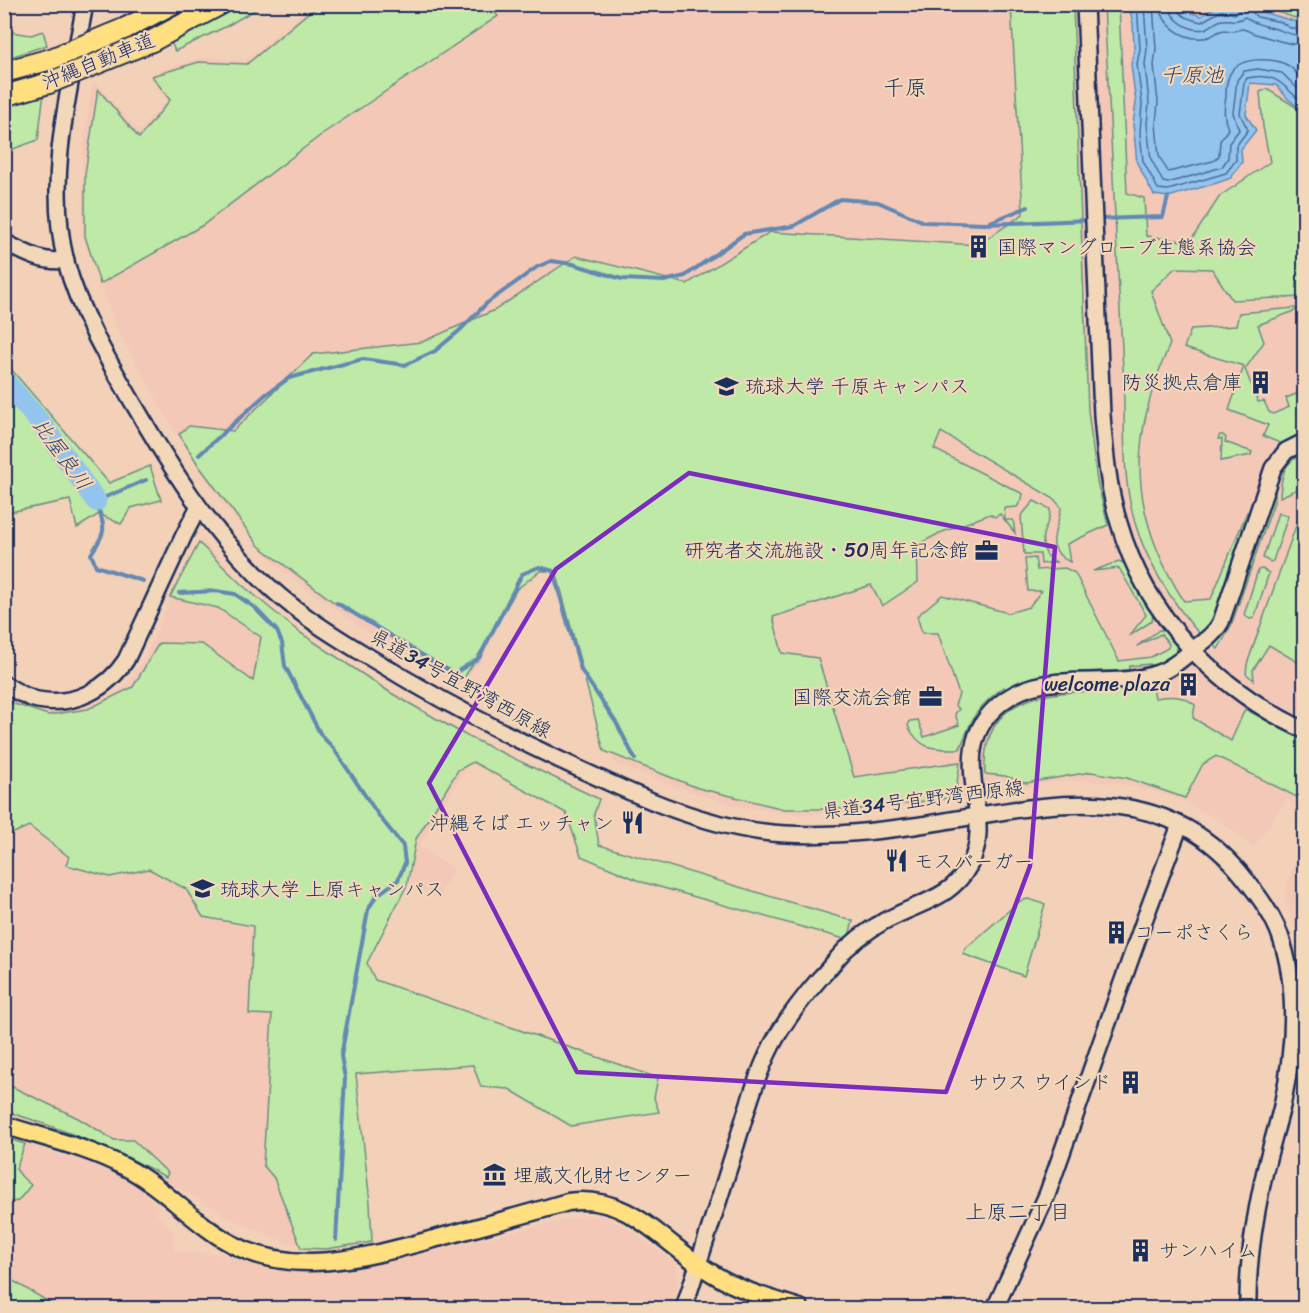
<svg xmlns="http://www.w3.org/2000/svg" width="1309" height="1313" font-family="Sriracha,'Klee One',sans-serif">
<rect width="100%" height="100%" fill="#f3d0b8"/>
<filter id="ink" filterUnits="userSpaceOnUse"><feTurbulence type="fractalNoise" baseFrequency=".0167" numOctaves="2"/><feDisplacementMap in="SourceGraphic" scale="12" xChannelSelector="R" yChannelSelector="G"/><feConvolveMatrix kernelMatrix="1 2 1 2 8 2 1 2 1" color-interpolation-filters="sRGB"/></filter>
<g filter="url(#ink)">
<g fill="#f3c8b7">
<polygon points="317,5 1304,5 1304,826 1287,798 1254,847 1220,820 1175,797 1118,783 1065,780 949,801 855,813 798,814 735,806 677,787 614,763 558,571 546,565 508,581 482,659 460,685 361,628 279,568 225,507 180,440 118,331 82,234 83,149 93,81 139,131 167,100 149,75 202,57 245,61 308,9"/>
<polygon points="203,541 256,598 358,674 479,746 419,847 454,869 437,898 405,880 358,978 351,1069 375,1237 342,1248 287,1243 231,1219 141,1165 95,1144 5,1112 4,697 21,706 59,712 97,704 126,687 145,657 197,542"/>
<polygon points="1304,828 1304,950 1284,899"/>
<polygon points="4,1137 94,1165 137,1184 159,1208 155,1212 174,1233 174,1252 231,1255 272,1270 331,1273 354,1269 585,1215 602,1215 627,1228 676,1264 678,1285 671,1308 5,1308"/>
</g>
<g fill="#bee9a6" stroke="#6c8c82" stroke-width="1.5">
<polygon points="237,5 263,5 227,26 175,51 170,40"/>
<polygon points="323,5 488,5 498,16 325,132 203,225 100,284 85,236 85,174 98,89 139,138 170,100 152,76 199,62 247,64 308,13"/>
<path d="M1011,5H1073L1088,410L1097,481L1108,525L1067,544L1070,562C1041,547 1059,530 1061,507L1054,499L941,432L934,449L1023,494L1022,499L1017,507L1004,508L1005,520H1013L1015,533L1000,514L995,517L990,514L940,533L917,545L918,582L882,606L871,585L773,617L782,653L818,658L854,777L960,762L956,790L948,798L862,809H784L698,788L604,751L556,571H540L517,589L488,640L464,678L335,603L259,546L199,466L179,434L189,426L233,431L313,354L422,342L495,310L576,256L687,284L770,232L978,245L1023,214Z"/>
<path d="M1104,5H1119L1127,193L1144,198L1146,236L1190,242L1220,196L1270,162L1263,127L1260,92L1267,89L1304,112V297L1232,300L1212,269L1175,268L1151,291L1170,344C1128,438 1128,513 1184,601L1211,599L1247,512L1251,514L1218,616L1201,636C1172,602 1148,566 1135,523C1120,472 1126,420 1123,369C1116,247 1110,126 1104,5Z"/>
<polygon points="1241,5 1304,5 1304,21 1266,8"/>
<polygon points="4,31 31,35 43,31 47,45 5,59"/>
<polygon points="44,92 38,140 5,152 4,104"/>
<polygon points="1295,308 1297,310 1258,325 1264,342 1245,369 1258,402 1264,401 1269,412 1273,414 1289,407 1286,398 1301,392 1304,400 1304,435 1282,444 1263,436 1268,425 1229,410 1244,366 1184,348 1191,329 1236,326 1239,313"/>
<polygon points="4,361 109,483 150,466 161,500 131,508 121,524 99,514 77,528 70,500 5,513"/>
<polygon points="1220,435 1223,435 1226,438 1225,442 1252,452 1251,455 1221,461 1222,439 1218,439"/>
<path d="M1304,453V486L1280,497C1281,476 1283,462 1304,453Z"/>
<polygon points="1276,479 1275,499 1231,626 1218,649 1212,642"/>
<path d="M1034,501L1050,509C1051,529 1035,530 1047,556L1056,562L1041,564L1040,554H1024L1021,516Z"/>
<polygon points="1278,513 1288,516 1273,561 1270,562 1263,558"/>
<polygon points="1304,517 1304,602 1303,603 1304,608 1304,666 1269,645 1253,670 1254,680 1246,674 1247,664 1298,520"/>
<polygon points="199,543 242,585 299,632 391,693 467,736 599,799 594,814 599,845 853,921 848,940 642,882 581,856 566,813 473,762 458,770 416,839 407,885 367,963 375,980 658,1078 654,1098 659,1112 571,1126 509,1089 481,1087 473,1065 356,1074 370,1203 372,1242 326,1249 301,1248 274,1178 263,1165 272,1015 249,1014 253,926 203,917 186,889 149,869 110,877 66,865 69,857 29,826 5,837 5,701 48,715 88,709 133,687 159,643 202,644 253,681 261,637 218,608 170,597"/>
<path d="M1035,558L1037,570L1065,568L1075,573L1119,661L1151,657L1168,648L1169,644L1161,634L1137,646L1159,630C1168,630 1177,643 1177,652L1152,667L1150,664L1130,666L1128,670C1087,673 1042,669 1006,690L1004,687C976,707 972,718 960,749C934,749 921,751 908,726L910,721L918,720L924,737L959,725L955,714L959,709L955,705L959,694L938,633H922L917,616L942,595L1008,613L1029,607L1041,591H1028L1025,559Z"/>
<polygon points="1119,561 1125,564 1153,614 1152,621 1129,636 1146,615 1119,568 1093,571"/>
<polygon points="1262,569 1269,573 1254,618 1250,619 1244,615 1258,570"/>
<path d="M1153,688L1155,698C1170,696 1183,694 1195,705L1193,718L1231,741L1245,709L1304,740V810L1297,797L1216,756L1203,764L1185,798L1127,778L1091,772L1026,783L1005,776L985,774C979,672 1087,697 1153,688Z"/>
<polygon points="1028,899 1045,904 1024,976 963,954 966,948 1020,901"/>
<path d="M4,1083L78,1118L114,1140H133L168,1173L166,1177C115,1149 60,1128 5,1111Z"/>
<polygon points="5,1138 25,1144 16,1169 22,1177 31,1185 18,1201 5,1203"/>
<polygon points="4,1276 5,1276 59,1308 5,1308"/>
</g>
<polygon fill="#92c4ee" stroke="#6288b4" stroke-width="1.5" points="1131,5 1181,5 1186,11 1201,16 1219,5 1233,8 1238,5 1252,5 1259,11 1304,24 1304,112 1288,99 1276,85 1250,83 1246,115 1256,130 1241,149 1242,162 1231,178 1220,182 1168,197 1154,195 1137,163 1134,133 1133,124 1136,103 1131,64 1134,50 1133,24 1130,10"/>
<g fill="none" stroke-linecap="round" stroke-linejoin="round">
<g stroke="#4b6b98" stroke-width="1.5">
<path d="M1137,4L1140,49L1137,64L1142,103L1140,133L1143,161L1158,189L1168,190L1226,173L1236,160V146L1248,130L1240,114L1244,83L1247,78C1279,71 1284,88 1304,104"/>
<polyline points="1144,4 1147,49 1145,64 1149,103 1147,124 1151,159 1163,182 1168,183 1222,167 1228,158 1229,143 1239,130 1233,113 1237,80 1244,71 1258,69 1282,73 1304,95"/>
<path d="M1153,4L1156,49L1154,65L1158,102L1156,124L1159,156L1168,172L1213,161L1219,156L1220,141L1228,129C1223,117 1224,108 1226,97C1226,89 1226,81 1230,74C1238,56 1274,57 1289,66C1295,70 1300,78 1304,83"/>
<path d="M1160,4C1161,25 1183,40 1203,38C1210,38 1214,34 1220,31C1225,29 1228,31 1233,31C1237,31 1239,29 1242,29C1246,29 1251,33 1255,34C1272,38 1287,45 1304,45"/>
<path d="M1169,4C1170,20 1190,32 1205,29C1211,27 1216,21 1222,20C1232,18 1232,24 1245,17C1255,25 1264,25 1276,29C1286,32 1293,36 1304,36"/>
<path d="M1177,4C1178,17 1190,19 1201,22L1221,11L1235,14L1240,10L1241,4"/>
<polyline points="1248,4 1250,10 1257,17 1281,22 1290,28 1304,29"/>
</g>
<g stroke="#6288b4" stroke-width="4">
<polyline points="1098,219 1163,217 1168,197"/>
<polyline points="990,222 1028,207"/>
<polyline points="199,455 265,395 289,378 363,359 405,365 435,351 459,331 487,303 537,267 551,261 573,264 622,279 664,281 685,276 744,234 794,226 840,199 878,202 924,222 986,224 1091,220"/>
<path d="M143,581L96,566L91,554C108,529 105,529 96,501L146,480"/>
<polyline points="179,593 216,591 235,594 254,607 277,631 282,643 285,666 321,735 334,749 379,816 403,846 405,863 398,880 376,896 368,910 341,1056 345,1078 336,1240"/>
<polyline points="337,603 453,674 479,658 522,574 539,567 553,571 581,670 617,724 635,759"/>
</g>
<polyline stroke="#92c4ee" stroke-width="21" points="4,380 44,427 96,501"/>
<defs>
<g id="secondary">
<path d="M85,4C70,88 45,177 66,262C80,314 109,362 136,408C171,468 207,525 256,574C289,608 329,633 369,657C431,695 494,729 560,760C624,790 692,823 763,832C813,838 864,833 914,826C1032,809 1159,767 1246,880C1259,896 1273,916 1280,935C1299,989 1294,1051 1282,1106C1276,1131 1268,1155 1263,1180C1254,1222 1247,1265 1248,1308"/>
<path d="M1085,4L1102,415C1105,452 1108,488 1119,523C1146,617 1217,689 1304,730"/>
<path d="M4,242C23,252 44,264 66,260"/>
<path d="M4,684C14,690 27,698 38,700C74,707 107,689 126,660L184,535L198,508"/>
<path d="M684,1308C698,1264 713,1219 727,1174C741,1132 752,1084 772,1045C785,1020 802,999 820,978C829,969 837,958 846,949C861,935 880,922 899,914C926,901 953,895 969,866C999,815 940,751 1002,702C1047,667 1108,691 1158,673C1171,669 1183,658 1194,649C1204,641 1215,634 1221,622L1273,468L1286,451L1304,442"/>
<polyline points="995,1308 1047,1195 1145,918 1180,825"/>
</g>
<path id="primary" d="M4,1125C45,1138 87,1147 125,1167C164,1187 193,1223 232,1244C300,1280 376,1254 445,1236C486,1225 527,1214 568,1202C632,1193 665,1247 715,1275C741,1291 771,1299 800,1308"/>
<g id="highway">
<polyline points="126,28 172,4"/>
<polyline points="152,41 221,4"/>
<polyline points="4,72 51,59"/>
<polyline points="4,96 49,83"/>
</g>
</defs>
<use href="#secondary" stroke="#1b2f5e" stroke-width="20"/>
<use href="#primary" stroke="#1b2f5e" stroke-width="21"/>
<use href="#highway" stroke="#1b2f5e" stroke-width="24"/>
<use href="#secondary" stroke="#f3d7b9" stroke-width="15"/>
<use href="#primary" stroke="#ffdf80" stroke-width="16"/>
<use href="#highway" stroke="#ffdf80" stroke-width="20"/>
<defs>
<g id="highway-bridge">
<polyline points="51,59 126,28"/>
<polyline points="49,83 152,41"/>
</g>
</defs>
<use href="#highway-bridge" stroke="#1b2f5e" stroke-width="24" stroke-linecap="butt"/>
<use href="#highway-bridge" stroke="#ffdf80" stroke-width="20"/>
</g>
</g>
<path fill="none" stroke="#7b2cbf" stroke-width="4.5" stroke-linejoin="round" d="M689,473L1055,547L1030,866L946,1092L577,1072L429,783L556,569Z"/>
<defs>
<symbol id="building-bare" viewBox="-9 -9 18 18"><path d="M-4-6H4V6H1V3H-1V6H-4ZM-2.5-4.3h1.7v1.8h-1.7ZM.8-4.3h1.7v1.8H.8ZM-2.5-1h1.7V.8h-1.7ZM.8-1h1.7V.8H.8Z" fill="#1b2f5e" stroke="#f3d7b9" stroke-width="2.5" paint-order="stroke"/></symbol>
<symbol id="university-bare" viewBox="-9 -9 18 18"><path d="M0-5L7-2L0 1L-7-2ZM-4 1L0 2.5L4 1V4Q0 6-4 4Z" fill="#1b2f5e" stroke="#f3d7b9" stroke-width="2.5" paint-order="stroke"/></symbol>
<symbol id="office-bare" viewBox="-9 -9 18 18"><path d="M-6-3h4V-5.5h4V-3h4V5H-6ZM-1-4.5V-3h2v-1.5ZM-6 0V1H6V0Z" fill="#1b2f5e" stroke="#f3d7b9" stroke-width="2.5" paint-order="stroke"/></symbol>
<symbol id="restaurant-bare" viewBox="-9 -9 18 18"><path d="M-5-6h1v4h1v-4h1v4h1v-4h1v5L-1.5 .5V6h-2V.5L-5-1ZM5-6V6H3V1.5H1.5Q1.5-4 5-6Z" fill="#1b2f5e" stroke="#f3d7b9" stroke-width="2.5" paint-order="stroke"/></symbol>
<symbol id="museum-bare" viewBox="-9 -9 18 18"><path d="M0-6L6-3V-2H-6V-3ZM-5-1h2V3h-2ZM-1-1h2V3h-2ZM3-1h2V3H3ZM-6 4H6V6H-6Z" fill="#1b2f5e" stroke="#f3d7b9" stroke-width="2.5" paint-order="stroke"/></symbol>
</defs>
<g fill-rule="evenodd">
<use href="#building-bare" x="962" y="230" width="33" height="33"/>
<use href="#building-bare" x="1244" y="366" width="33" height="33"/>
<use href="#university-bare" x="710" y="370" width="33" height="33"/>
<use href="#office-bare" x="970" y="534" width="33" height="33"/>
<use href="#building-bare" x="1172" y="668" width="33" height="33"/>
<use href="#office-bare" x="914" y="680" width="33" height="33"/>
<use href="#restaurant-bare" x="616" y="806" width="33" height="33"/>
<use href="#restaurant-bare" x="880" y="844" width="33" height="33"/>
<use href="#university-bare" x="186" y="872" width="33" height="33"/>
<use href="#building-bare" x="1100" y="916" width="33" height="33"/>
<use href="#building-bare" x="1114" y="1066" width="33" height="33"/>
<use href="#museum-bare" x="478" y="1158" width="33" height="33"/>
<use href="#building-bare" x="1124" y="1234" width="33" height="33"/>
</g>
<g text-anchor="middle" stroke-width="4.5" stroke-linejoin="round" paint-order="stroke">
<g font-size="20" fill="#1b2f5e" stroke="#f3d7b9">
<text transform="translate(98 61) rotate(-22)" y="7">沖縄自動車道</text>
<text transform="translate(461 683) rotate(29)" y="7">県道34号宜野湾西原線</text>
<text transform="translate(923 799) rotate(-7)" y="7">県道34号宜野湾西原線</text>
</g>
<g font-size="20" fill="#1b2f5e" stroke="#f3d7b9" text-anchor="start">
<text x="997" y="254">国際マングローブ生態系協会</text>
<text x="1242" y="389" text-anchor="end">防災拠点倉庫</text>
<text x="745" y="393">琉球大学 千原キャンパス</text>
<text x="969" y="557" text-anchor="end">研究者交流施設・50周年記念館</text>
<text x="1170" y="691" text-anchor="end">welcome plaza</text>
<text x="912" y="704" text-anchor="end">国際交流会館</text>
<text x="614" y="830" text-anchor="end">沖縄そば エッチャン</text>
<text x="914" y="868">モスバーガー</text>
<text x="220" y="896">琉球大学 上原キャンパス</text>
<text x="1134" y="939">コーポさくら</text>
<text x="1112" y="1089" text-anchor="end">サウス ウインド</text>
<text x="513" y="1182">埋蔵文化財センター</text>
<text x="1159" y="1257">サンハイム</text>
</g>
<g font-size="21" font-style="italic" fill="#2d4574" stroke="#f3d7b9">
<text x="1192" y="82">千原池</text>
<text transform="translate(62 454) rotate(54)" y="7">比屋良川</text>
</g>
<g font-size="21" fill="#1b2f5e" stroke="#f3d7b9">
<text x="1018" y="1219">上原二丁目</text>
</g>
<g font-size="22" fill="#1b2f5e" stroke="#f3d7b9">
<text x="905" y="95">千原</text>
</g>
</g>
<rect width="1309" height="1313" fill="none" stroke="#f3d7b9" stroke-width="24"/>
<rect x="12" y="12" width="1285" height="1289" fill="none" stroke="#1b2f5e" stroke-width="2" filter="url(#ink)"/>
</svg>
